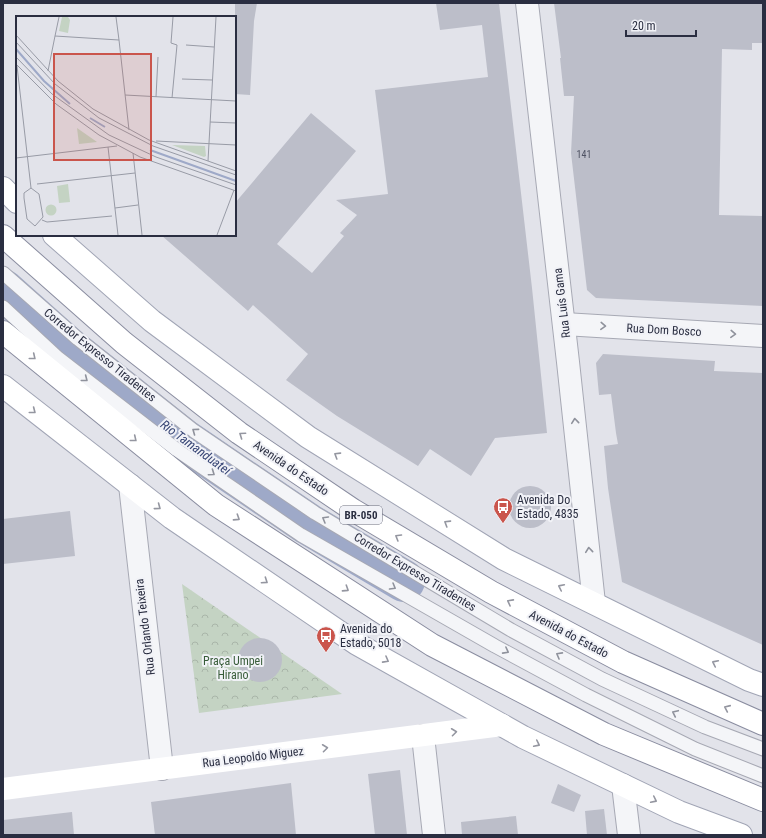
<svg xmlns="http://www.w3.org/2000/svg" width="766" height="838" font-family="'Roboto Condensed',sans-serif">
<defs>
<pattern id="park-crowns" width="20" height="18" patternUnits="userSpaceOnUse"><rect width="20" height="18" fill="#c4d3c3"/><path d="M2 6a3 3 0 1 1 6 0M12 15a3 3 0 1 1 6 0" fill="none" stroke="#a9b5a9"/></pattern>
</defs>
<rect width="100%" height="100%" fill="#e2e3ea"/>
<polygon fill="url(#park-crowns)" points="182,584 342,694 199,713"/>
<g fill="none" stroke-linecap="round" stroke-linejoin="round">
<polyline stroke="#9ea9c8" stroke-width="42" points="3,290 68,348 184,440 308,524 404,581"/>
</g>
<g fill="#bcbec9">
<polygon points="235,3 257,3 254,21 250,95 235,94"/>
<polygon points="436,3 499,3 532,288 547,433 495,438 471,476 430,449 418,466 337,416 286,380 308,354 253,305 248,311 161,235 235,235 235,203 311,113 356,151 277,244 312,273 344,236 340,233 357,215 336,200 388,194 375,90 488,77 482,25 440,30"/>
<polygon points="554,3 763,3 763,43 752,43 752,50 722,49 719,215 763,216 763,306 596,298 587,290 571,153 574,96 564,96 560,58 561,58"/>
<polygon points="603,354 715,361 714,371 763,373 763,645 622,582 608,488 604,446 618,444 616,433 611,394 599,395 596,363"/>
<circle cx="530" cy="507" r="21"/>
<polygon points="70,511 75,556 3,564 3,519"/>
<circle cx="260" cy="660" r="22"/>
<polygon points="400,770 407,835 375,835 368,774"/>
<polygon points="291,783 296,835 155,835 151,802"/>
<polygon points="558,784 581,795 574,812 551,803"/>
<polygon points="604,809 607,835 587,835 585,811"/>
<polygon points="72,812 74,835 3,835 3,820"/>
<polygon points="516,816 518,835 462,835 461,822"/>
</g>
<g fill="none" stroke-linecap="round" stroke-linejoin="round">
<defs>
<g id="lane">
<polyline points="3,273 78,339 194,431 315,513 511,630 602,679 705,727 763,749"/>
<polyline points="3,307 58,358 177,450 301,535 495,646 586,695 695,749 763,776"/>
</g>
<g id="street">
<polyline points="527,3 568,362 594,603"/>
<polyline points="564,324 763,336"/>
<polyline points="130,485 162,769"/>
<polyline points="423,736 434,835"/>
<polyline points="623,785 629,835"/>
</g>
<g id="primary">
<polyline points="3,188 17,202"/>
<polyline points="54,235 152,321 308,437 504,559 749,680 763,685"/>
<polyline points="3,386 172,518 357,644 523,737 679,812 741,835"/>
</g>
<g id="highway">
<polyline points="3,236 124,343 239,433 353,510 491,592 623,662 763,724"/>
<polyline points="3,332 216,505 432,645 604,734 763,800"/>
</g>
</defs>
<use href="#lane" stroke="#a7a9b4" stroke-width="15"/>
<use href="#street" stroke="#a7a9b4" stroke-width="24"/>
<use href="#primary" stroke="#a1a5b5" stroke-width="24"/>
<use href="#highway" stroke="#8a8da0" stroke-width="24"/>
<use href="#lane" stroke="#f4f5f8" stroke-width="13"/>
<use href="#street" stroke="#f4f5f8" stroke-width="22"/>
<polyline stroke="#fff" stroke-width="22" points="3,789 502,725"/>
<use href="#primary" stroke="#fff" stroke-width="22"/>
<use href="#highway" stroke="#fff" stroke-width="22"/>
</g>
<defs><path id="oneway-chevron" d="M-2-3.5L2.5 0L-2 3.5" fill="none" stroke-width="1.6" stroke-linecap="round" stroke-linejoin="round"/></defs>
<g stroke="#8f929c">
<use href="#oneway-chevron" transform="translate(603 326) rotate(3)"/>
<use href="#oneway-chevron" transform="translate(733 334) rotate(3)"/>
<use href="#oneway-chevron" transform="translate(85 379) rotate(38)"/>
<use href="#oneway-chevron" transform="translate(575 421) rotate(-96)"/>
<use href="#oneway-chevron" transform="translate(195 431) rotate(-144)"/>
<use href="#oneway-chevron" transform="translate(212 473) rotate(35)"/>
<use href="#oneway-chevron" transform="translate(325 519) rotate(-150)"/>
<use href="#oneway-chevron" transform="translate(589 550) rotate(-96)"/>
<use href="#oneway-chevron" transform="translate(393 587) rotate(30)"/>
<use href="#oneway-chevron" transform="translate(506 651) rotate(28)"/>
<use href="#oneway-chevron" transform="translate(559 655) rotate(-151)"/>
<use href="#oneway-chevron" transform="translate(675 713) rotate(-155)"/>
</g>
<g stroke="#9496a0">
<use href="#oneway-chevron" transform="translate(33 357) rotate(39)"/>
<use href="#oneway-chevron" transform="translate(33 411) rotate(38)"/>
<use href="#oneway-chevron" transform="translate(242 435) rotate(-145)"/>
<use href="#oneway-chevron" transform="translate(134 439) rotate(39)"/>
<use href="#oneway-chevron" transform="translate(337 455) rotate(-148)"/>
<use href="#oneway-chevron" transform="translate(158 507) rotate(37)"/>
<use href="#oneway-chevron" transform="translate(237 518) rotate(33)"/>
<use href="#oneway-chevron" transform="translate(447 523) rotate(-148)"/>
<use href="#oneway-chevron" transform="translate(398 537) rotate(-149)"/>
<use href="#oneway-chevron" transform="translate(265 581) rotate(34)"/>
<use href="#oneway-chevron" transform="translate(561 587) rotate(-154)"/>
<use href="#oneway-chevron" transform="translate(346 589) rotate(33)"/>
<use href="#oneway-chevron" transform="translate(510 602) rotate(-152)"/>
<use href="#oneway-chevron" transform="translate(386 660) rotate(29)"/>
<use href="#oneway-chevron" transform="translate(715 663) rotate(-154)"/>
<use href="#oneway-chevron" transform="translate(727 708) rotate(-156)"/>
<use href="#oneway-chevron" transform="translate(454 732) rotate(-7)"/>
<use href="#oneway-chevron" transform="translate(537 744) rotate(26)"/>
<use href="#oneway-chevron" transform="translate(325 748) rotate(-7)"/>
<use href="#oneway-chevron" transform="translate(654 800) rotate(26)"/>
</g>
<defs>
<symbol id="bus-pin" viewBox="-11 -11 22 30"><path d="M0 17L-7.5 6A9.5 9.5 0 1 1 7.5 6Z" fill="#ca554c" stroke="#f1f2f7"/><path d="M-5-6H5V4H4V6H2V4H-2V6H-4V4H-5ZM-3.5-4V0h7V-4ZM-3.5 1.2v1.5H-2V1.2ZM2 1.2v1.5H3.5V1.2Z" fill="#fff"/></symbol>
</defs>
<g fill-rule="evenodd">
<use href="#bus-pin" x="492" y="496" width="22" height="30"/>
<use href="#bus-pin" x="315" y="625" width="22" height="30"/>
</g>
<g text-anchor="middle" stroke-width="4" stroke-linejoin="round" paint-order="stroke">
<g font-size="10" fill="#4e5263">
<text x="584" y="158">141</text>
</g>
<rect fill="#f1f2f7" stroke="#666978" stroke-width="1" x="340" y="506" width="42" height="18" rx="3"/>
<g font-size="11" font-weight="bold" fill="#2a2e41">
<text x="361" y="519">BR-050</text>
</g>
<g font-size="12" fill="#2a2e41" stroke="#f1f2f7">
<text transform="translate(562 303) rotate(-97)" y="4">Rua Luís Gama</text>
<text transform="translate(664 330) rotate(3)" y="4">Rua Dom Bosco</text>
<text transform="translate(100 355) rotate(39)" y="4">Corredor Expresso Tiradentes</text>
<text transform="translate(291 468) rotate(34)" y="4">Avenida do Estado</text>
<text transform="translate(415 572) rotate(31)" y="4">Corredor Expresso Tiradentes</text>
<text transform="translate(145 627) rotate(-97)" y="4">Rua Orlando Teixeira</text>
<text transform="translate(569 634) rotate(28)" y="4">Avenida do Estado</text>
<text transform="translate(253 757) rotate(-7)" y="4">Rua Leopoldo Miguez</text>
</g>
<g font-size="12" fill="#2a2e41" stroke="#f1f2f7" text-anchor="start">
<text x="517" y="504">Avenida Do<tspan x="517" dy="14">Estado, 4835</tspan></text>
<text x="340" y="633">Avenida do<tspan x="340" dy="14">Estado, 5018</tspan></text>
</g>
<g font-size="12" fill="#385c39" stroke="#f1f2f7">
<text x="233" y="665">Praça Umpei<tspan x="233" dy="14">Hirano</tspan></text>
</g>
<g font-size="13" font-style="italic" fill="#364474" stroke="#f1f2f7">
<text transform="translate(196 447) rotate(36)" y="5">Rio Tamanduateí</text>
</g>
</g>
<g transform="translate(16 16)">
<rect width="220" height="220" fill="#e2e3ea"/>
<path d="M46,1H52L54,4L52,17L43,15ZM61,112L81,126L63,128ZM156,129L189,130L190,140L188,141Z" fill="#c4d3c3"/>
<path d="M52,168L54,186L43,187L41,170ZM29.5 194a5.5 5.5 0 1 1 11 0a5.5 5.5 0 1 1-11 0Z" fill="#c4d3c3"/>
<path fill="none" stroke="#9ea9c8" stroke-width="2" d="M0,33L28,65L54,88M74,102L89,111M134,134L220,165"/>
<path fill="none" stroke="#989ba6" stroke-width="1" d="M43,1L39,20L103,24L100,1M0,19L42,65L77,93L133,124L220,155M103,24L113,114M0,26L39,68L83,102L137,130L220,159M170,29L198,31M0,41L36,78L93,119L140,141L220,169M0,48L40,88L83,119L124,141L220,175M1,50L15,172M32,55L39,20M166,63L196,64M109,79L220,85M140,81L142,41M156,82L161,29L155,27L157,1M194,106L220,107M140,125L220,129M92,131L102,219M117,137L126,219M0,142L101,130M192,145L200,1M21,168L119,157M15,172L23,178L27,201L19,210L11,203L8,182V177ZM99,192L122,189M26,204L31,206L96,200M201,219L218,174"/>
<path fill="#ca554c" fill-opacity="0.15" stroke="#ca554c" stroke-width="2" d="M38,38H135V144H38Z"/>
<rect width="220" height="220" fill="none" stroke="#2a2e41" stroke-width="2"/>
</g>
<rect width="766" height="838" fill="none" stroke="#2a2e41" stroke-width="8"/>
<path d="M626 30v6h70v-6" fill="none" stroke="#2a2e41" stroke-width="2"/>
<text x="632" y="30" font-size="12" fill="#2a2e41" stroke="#f1f2f7" stroke-width="3" paint-order="stroke">20 m</text>
</svg>
